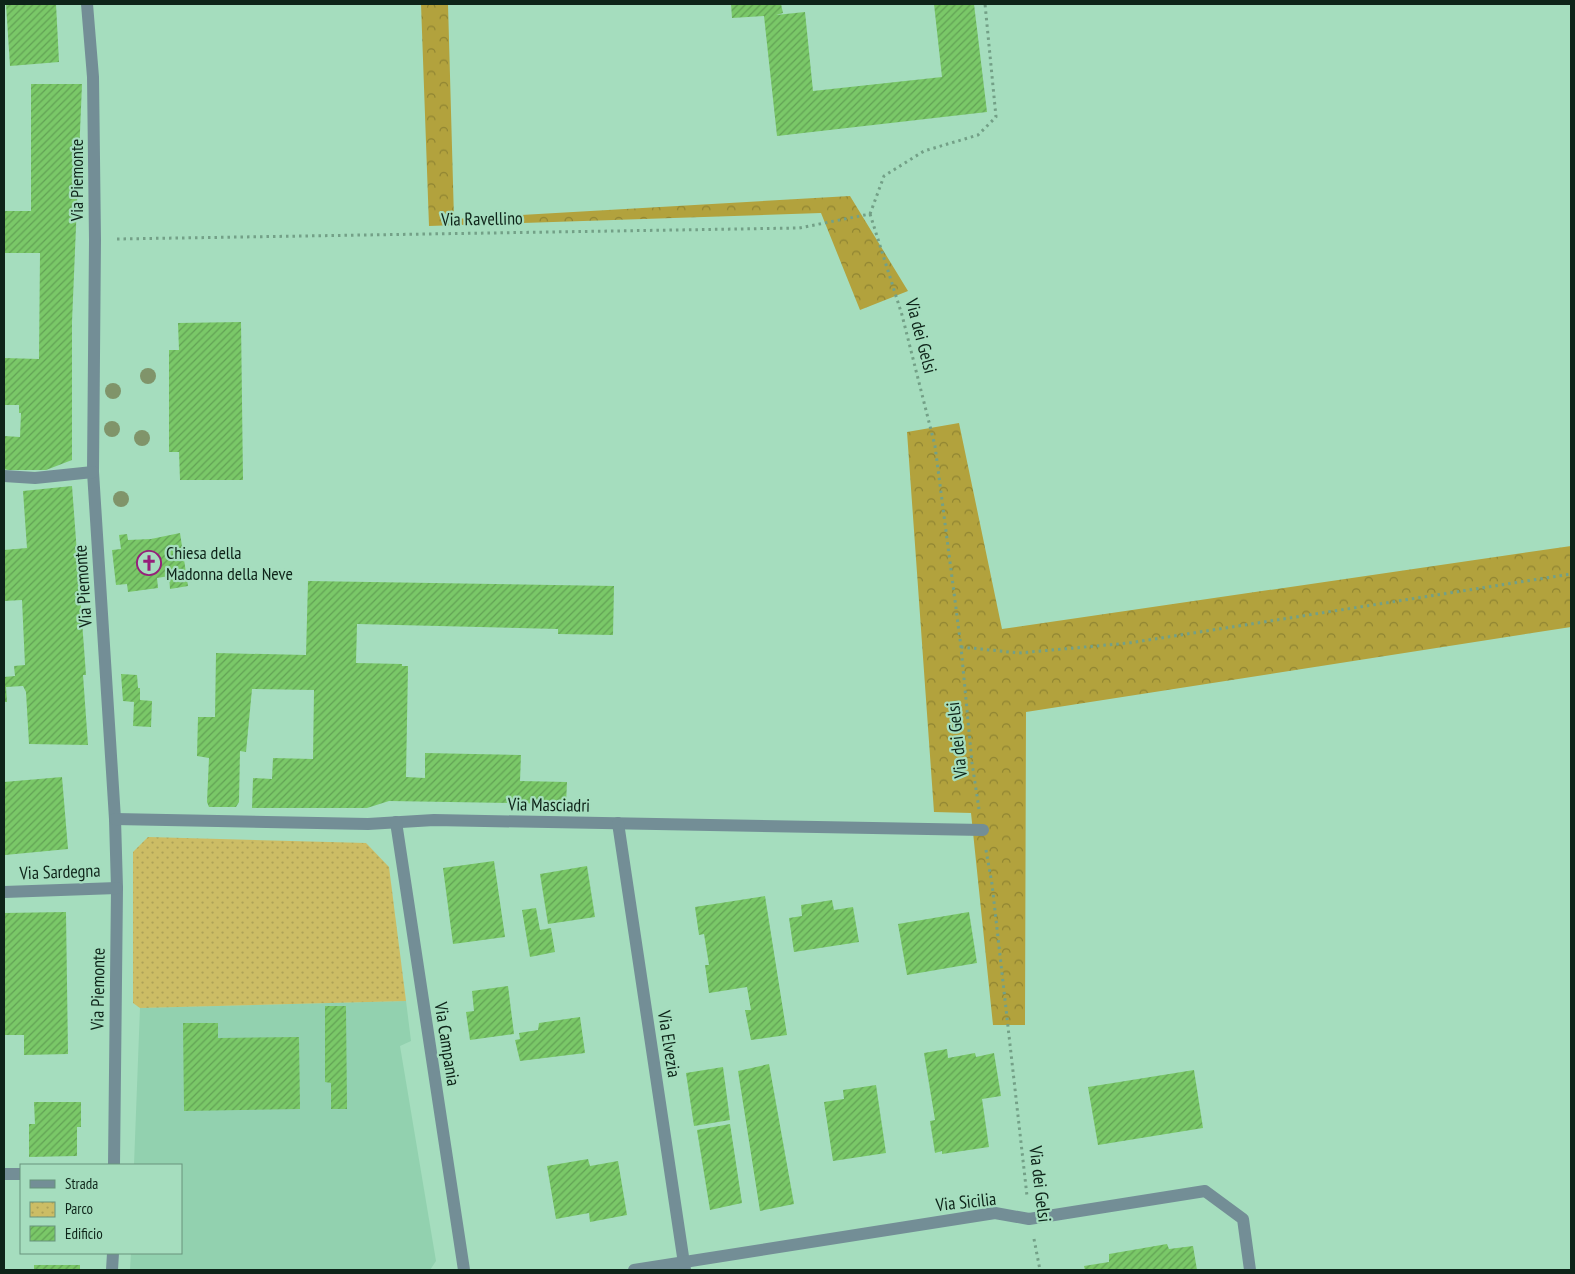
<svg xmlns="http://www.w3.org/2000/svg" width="1575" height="1274" font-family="'PT Sans Narrow',sans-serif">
<defs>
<pattern id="forest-crowns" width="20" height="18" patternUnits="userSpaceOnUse" patternTransform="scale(1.25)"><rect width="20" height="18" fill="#b2a23d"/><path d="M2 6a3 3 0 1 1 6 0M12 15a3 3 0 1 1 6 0" fill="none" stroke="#8f8432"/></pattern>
<pattern id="park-dots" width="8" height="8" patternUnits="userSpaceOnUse" patternTransform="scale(1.25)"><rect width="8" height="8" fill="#ccbd65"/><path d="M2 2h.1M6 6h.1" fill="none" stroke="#aea257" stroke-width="1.8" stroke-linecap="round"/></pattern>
<pattern id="building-hatch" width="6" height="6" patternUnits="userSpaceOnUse" patternTransform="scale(1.25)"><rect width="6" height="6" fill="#7ac868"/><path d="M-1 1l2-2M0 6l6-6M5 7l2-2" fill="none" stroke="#62a255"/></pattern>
</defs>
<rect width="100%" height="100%" fill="#a5ddbe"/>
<polygon fill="#92d1af" points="406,1001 411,1041 400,1046 436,1261 430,1270 130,1270 131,1253 181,1253 181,1165 134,1165 140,1008"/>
<g fill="url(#forest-crowns)">
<polygon points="421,4 448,4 454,219 850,196 908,291 860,310 821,213 429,226"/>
<polygon points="959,423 1002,629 1571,546 1571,627 1026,712 1025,1025 993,1025 971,813 934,812 907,432"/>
</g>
<polygon fill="url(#park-dots)" points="148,837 366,843 389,867 406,1001 140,1008 133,1003 133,852"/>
<g fill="url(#building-hatch)">
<polygon points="6,4 56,4 59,62 10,66"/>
<polygon points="731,4 781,4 783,13 776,15 805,12 813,91 942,77 934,4 974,4 987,112 777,136 764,16 732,18"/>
<polygon points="31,84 82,84 72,322 72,460 46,470 8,470 4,469 4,436 20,437 21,413 19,413 19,405 4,405 4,358 39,359 40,253 4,253 4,211 31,211"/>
<polygon points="241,322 243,480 180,480 179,452 169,452 169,350 179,350 178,323"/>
<polygon points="72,486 86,675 83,675 88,745 29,744 26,692 23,686 6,687 7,702 4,702 4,677 15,676 14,666 25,665 22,600 4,601 4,550 27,548 23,491"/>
<polygon points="180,533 188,586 170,589 169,576 157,578 158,588 128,592 127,584 116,585 112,550 121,549 119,535 127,534 128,540 151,539"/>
<polygon points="308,581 614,586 613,635 558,634 558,629 357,624 356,663 402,664 402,666 408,666 406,777 425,778 425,753 521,755 520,781 567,782 566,804 389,801 367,808 252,808 253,778 272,779 273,758 313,759 314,690 252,689 246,752 240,751 239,802 236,807 209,807 207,802 209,758 197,756 198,717 215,717 216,653 306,655"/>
<polygon points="121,674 137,675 138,688 140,688 140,700 152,701 151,727 133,726 134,702 123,701"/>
<polygon points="62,777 68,849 5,855 4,844 4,782"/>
<polygon points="494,861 505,937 453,944 443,868"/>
<polygon points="587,866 595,917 548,924 540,874"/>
<polygon points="765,896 787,1035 751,1040 745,1010 751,1010 747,987 709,993 705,965 709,965 704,934 699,935 695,907"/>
<polygon points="832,900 834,910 853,907 859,942 794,952 789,918 802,916 801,905"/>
<polygon points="536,908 540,930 551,928 555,952 530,957 522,910"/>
<polygon points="66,912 68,1054 24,1055 24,1035 4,1035 4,913"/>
<polygon points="969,912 977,963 907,975 898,924"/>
<polygon points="508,986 514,1034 470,1040 466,1012 474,1011 472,991"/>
<polygon points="325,1006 346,1006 347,1109 331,1109 331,1083 325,1082"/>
<polygon points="580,1017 585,1053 520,1061 515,1040 520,1039 519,1033 538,1030 539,1023"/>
<polygon points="183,1023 218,1023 218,1038 299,1037 300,1109 184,1111"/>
<polygon points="947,1049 948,1058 975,1053 976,1057 994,1053 1001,1096 982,1099 989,1147 942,1154 942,1151 935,1153 930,1121 935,1120 924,1053"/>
<polygon points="769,1064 794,1204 760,1211 738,1071"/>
<polygon points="723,1067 730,1120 694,1126 686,1073"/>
<polygon points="1194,1070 1203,1128 1098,1145 1088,1087"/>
<polygon points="876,1085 886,1153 833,1161 824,1102 844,1099 843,1090"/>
<polygon points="34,1102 81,1102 81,1127 77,1127 77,1156 29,1157 29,1124 35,1124"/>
<polygon points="730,1124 742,1203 710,1210 697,1130"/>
<polygon points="588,1159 590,1166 618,1161 627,1215 590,1222 589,1213 556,1219 547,1166"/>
<polygon points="1167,1244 1169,1249 1193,1246 1197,1270 1085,1270 1084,1266 1109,1262 1109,1254"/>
<rect x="34" y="1265" width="46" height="5"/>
</g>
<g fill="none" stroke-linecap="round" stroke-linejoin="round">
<g stroke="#73a087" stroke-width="3" stroke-dasharray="2.5 4" stroke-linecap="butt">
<polyline points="870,214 902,315 935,446 961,647 972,763 979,809"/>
<polyline points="870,214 884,176 924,151 978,135 996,117 985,4"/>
<polyline points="117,239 799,228 870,214"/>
<polyline points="961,647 1019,653 1129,643 1571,574"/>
<polyline points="986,850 992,884 1027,1196"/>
<polyline points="1034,1239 1040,1270"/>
</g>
<g stroke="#738e96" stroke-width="12">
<polyline points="87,4 93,77 95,240 93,472 115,819 117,888 114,1165"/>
<polyline points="4,476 35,478 93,472"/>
<polyline points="115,819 368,824 434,820 983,830"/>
<polyline points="396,822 464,1270"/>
<polyline points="618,823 685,1270"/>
<polyline points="4,892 117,888"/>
<polyline points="4,1174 21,1174"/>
<polyline points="112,1270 113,1253"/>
<polyline points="634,1270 995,1213 1029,1219 1205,1191 1243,1219 1250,1270"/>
</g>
</g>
<g fill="#80946a">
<circle cx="148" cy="376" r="8"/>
<circle cx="113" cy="391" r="8"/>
<circle cx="112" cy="429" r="8"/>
<circle cx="142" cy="438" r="8"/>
<circle cx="121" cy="499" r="8"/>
</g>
<defs>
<symbol id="church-ring" viewBox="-11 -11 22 22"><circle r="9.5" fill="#a5ddbe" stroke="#961f7a" stroke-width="1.5"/><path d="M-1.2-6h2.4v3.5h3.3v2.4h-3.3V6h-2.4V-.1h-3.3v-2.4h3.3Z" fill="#961f7a"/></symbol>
</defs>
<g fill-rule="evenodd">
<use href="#church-ring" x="135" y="549" width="28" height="28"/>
</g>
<g text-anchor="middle" stroke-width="4.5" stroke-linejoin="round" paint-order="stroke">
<g font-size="18" fill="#0e2419" stroke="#a5ddbe">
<text transform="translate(77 180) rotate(-90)" y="6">Via Piemonte</text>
<text transform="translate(482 219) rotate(-1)" y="6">Via Ravellino</text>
<text transform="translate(921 336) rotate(75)" y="6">Via dei Gelsi</text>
<text transform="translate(83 586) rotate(-94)" y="6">Via Piemonte</text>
<text transform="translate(957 740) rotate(-96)" y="6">Via dei Gelsi</text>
<text transform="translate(549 805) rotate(1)" y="6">Via Masciadri</text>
<text transform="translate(60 872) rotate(-2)" y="6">Via Sardegna</text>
<text transform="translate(98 989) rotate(-89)" y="6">Via Piemonte</text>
<text transform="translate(447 1044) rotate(81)" y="6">Via Campania</text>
<text transform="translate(669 1044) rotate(81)" y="6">Via Elvezia</text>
<text transform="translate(1040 1184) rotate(83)" y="6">Via dei Gelsi</text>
<text transform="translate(966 1202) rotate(-6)" y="6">Via Sicilia</text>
</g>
<g font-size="18" fill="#0e2419" stroke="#a5ddbe" text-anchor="start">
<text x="166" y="559">Chiesa della<tspan x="166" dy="21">Madonna della Neve</tspan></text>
</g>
</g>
<rect width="1575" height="1274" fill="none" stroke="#0e2419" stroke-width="10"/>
<rect x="20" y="1164" width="162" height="90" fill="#a5ddbe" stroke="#69937c"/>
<rect x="30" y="1180" width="25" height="8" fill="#738e96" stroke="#69937c"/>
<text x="65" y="1189" font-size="15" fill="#0e2419">Strada</text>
<rect x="30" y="1202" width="25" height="15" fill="url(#park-dots)" stroke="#69937c"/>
<text x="65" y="1214" font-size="15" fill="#0e2419">Parco</text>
<rect x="30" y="1226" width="25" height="15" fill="url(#building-hatch)" stroke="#69937c"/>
<text x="65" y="1239" font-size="15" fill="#0e2419">Edificio</text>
</svg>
